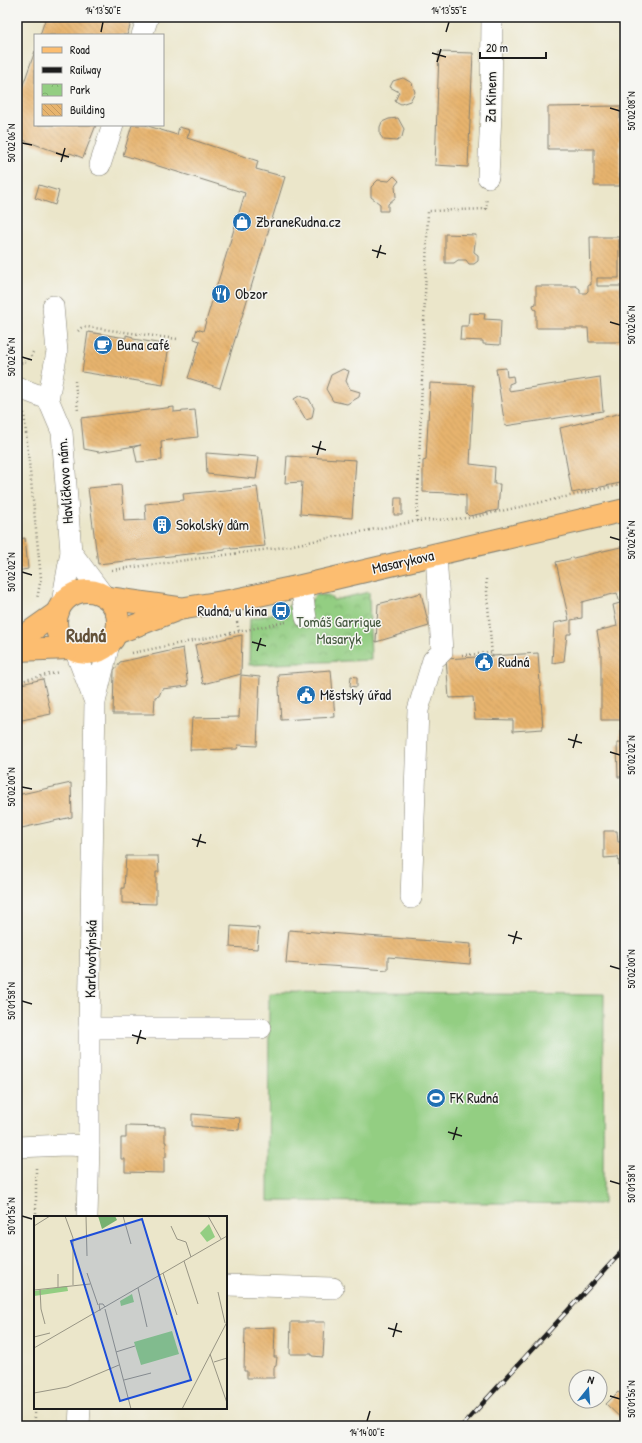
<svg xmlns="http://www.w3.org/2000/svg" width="642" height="1443" font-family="'Patrick Hand',sans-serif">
<defs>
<pattern id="park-crowns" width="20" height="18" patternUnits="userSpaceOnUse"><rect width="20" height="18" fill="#93ce82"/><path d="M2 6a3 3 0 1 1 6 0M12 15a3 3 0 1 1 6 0" fill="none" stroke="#7eb070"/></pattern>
<pattern id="building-back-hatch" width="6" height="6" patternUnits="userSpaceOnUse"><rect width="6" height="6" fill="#e7b46e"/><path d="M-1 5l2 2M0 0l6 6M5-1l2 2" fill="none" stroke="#c69a5f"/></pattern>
</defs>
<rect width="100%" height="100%" fill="#f6f6f2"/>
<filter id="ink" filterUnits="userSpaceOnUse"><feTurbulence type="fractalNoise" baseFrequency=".025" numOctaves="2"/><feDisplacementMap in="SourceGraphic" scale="8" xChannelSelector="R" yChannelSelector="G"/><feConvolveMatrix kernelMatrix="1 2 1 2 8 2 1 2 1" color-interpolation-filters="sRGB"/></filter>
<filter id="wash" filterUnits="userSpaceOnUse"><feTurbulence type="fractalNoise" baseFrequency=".012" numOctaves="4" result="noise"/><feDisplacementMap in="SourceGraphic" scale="16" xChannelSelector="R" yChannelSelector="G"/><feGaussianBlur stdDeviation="0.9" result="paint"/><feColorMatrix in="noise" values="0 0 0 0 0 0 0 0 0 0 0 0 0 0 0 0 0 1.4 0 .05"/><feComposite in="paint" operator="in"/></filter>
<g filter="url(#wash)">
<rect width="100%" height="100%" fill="#ebe6ca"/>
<polygon fill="#93ce82" stroke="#58754f" points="269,992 604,995 603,1204 268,1201"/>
<polygon fill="url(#park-crowns)" stroke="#58754f" points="369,592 371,660 249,665 250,619 284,611 290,604 292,609 311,604 312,599 316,595 327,595 334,600"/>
<g id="blocks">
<g fill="url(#building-back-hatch)">
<polygon points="46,17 133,17 127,35 40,35"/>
<polygon points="35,51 35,125 96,125 83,158 70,153 68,156 17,138 17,102"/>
<polygon points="439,52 473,53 468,167 435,165"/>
<polygon points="403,78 412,83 415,92 410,101 401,104 395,101 399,92 390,87 393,81"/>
<polygon points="620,106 620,186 594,186 594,149 548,149 548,107"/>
<polygon points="398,118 404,129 402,137 397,141 384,140 380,135 380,127 382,122 389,119"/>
<polygon points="132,125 145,125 177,135 179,127 190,130 187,138 258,161 256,169 285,177 220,388 188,378 200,341 194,339 197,329 203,331 245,193 123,155"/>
<polygon points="394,176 399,181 395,186 396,197 388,204 388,211 380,211 380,204 371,197 371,187 378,180 389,181"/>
<polygon points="39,185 59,191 55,205 35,198"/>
<polygon points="445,234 476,235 474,252 478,255 478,261 474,264 469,264 466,260 458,260 454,263 445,263"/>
<polygon points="590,237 619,237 619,278 597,278 597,286 621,286 621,342 589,342 588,328 536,328 536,310 534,309 533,305 536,304 536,286 576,286 580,289 580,293 586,293 588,291 588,285 591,285"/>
<polygon points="469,313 485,314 484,319 501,320 500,345 483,344 483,341 460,340 461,326 468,326"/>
<polygon points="88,332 126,338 126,335 133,337 133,339 169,345 163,385 82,372"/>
<polygon points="506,368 507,377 513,376 514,382 509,384 509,391 600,377 603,411 505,426 496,369"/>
<polygon points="343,369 349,371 346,381 350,389 360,392 359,397 347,404 333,401 326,389 331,375"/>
<polygon points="430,383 474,385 470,464 495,467 494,484 500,484 498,510 469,516 466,513 466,495 451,493 423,492 423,461 426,460"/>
<polygon points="299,396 309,399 314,408 312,418 306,420 294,399"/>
<polygon points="174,407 174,412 195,410 198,437 161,441 162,460 137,462 134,447 141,445 99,452 84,449 81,418"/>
<polygon points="625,412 625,482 572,493 560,428"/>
<polygon points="206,453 259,457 256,479 207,474"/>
<polygon points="287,456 356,460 352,518 300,514 302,482 285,483"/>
<polygon points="121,485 124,521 146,520 145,504 184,500 183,494 257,487 265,546 231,549 231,548 225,548 225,550 98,564 88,488"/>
<polygon points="395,498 402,498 402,515 394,515"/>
<polygon points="25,538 28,569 17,571 17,539"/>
<polygon points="625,546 625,665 622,666 622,690 625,690 625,720 601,720 601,654 597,631 617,626 613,605 620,603 617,593 582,602 582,618 571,620 571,634 567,634 564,661 552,663 554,623 569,620 556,562"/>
<polygon points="421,593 429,626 376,642 378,604"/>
<polygon points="242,635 241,674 203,684 195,645"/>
<polygon points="183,648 188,686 162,689 159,696 155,697 154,714 113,714 114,670 120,662"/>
<polygon points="538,653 543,729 513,731 513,720 475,719 473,697 449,698 446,659"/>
<polygon points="331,670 335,717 281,720 278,674"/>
<polygon points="241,675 260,677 257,746 238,745 237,749 190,750 192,718 239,717"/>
<polygon points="351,676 357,677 357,687 350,686"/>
<polygon points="43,679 51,714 17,721 17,685"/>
<polygon points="621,731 625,731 625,777 618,777 617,743 622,743"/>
<polygon points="71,783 72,817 17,829 17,795"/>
<polygon points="604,831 617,831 618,842 625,842 625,865 619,865 618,857 604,858"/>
<polygon points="126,856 158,856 159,872 156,872 156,904 122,903 122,888 124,888"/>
<polygon points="231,926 259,928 257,949 230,947"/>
<polygon points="289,930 471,944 470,964 388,957 388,970 286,963"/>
<polygon points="192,1114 240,1118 239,1130 192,1126"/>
<polygon points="126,1126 165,1127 165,1142 166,1142 166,1157 164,1157 164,1173 125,1172 125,1159 121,1159 121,1138 126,1138"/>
<polygon points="291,1322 325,1322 323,1357 312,1356 312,1354 290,1354"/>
<polygon points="275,1327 274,1357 277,1357 276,1366 274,1367 274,1378 247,1378 247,1371 244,1371 245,1328"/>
<polygon points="618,1392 625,1398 625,1402 622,1406 625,1408 625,1422 606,1404"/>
</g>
</g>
</g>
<g filter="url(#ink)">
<use href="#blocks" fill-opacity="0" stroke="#848173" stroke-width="1"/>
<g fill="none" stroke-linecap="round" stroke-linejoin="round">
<defs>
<g id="minor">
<polyline points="142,35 148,17"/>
<polyline points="100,165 113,125"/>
<polyline points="488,177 491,115 492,17"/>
<polyline points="17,387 48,399 62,432 71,552 62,603"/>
<polyline points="48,399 57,352 53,306"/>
<polyline points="71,552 103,595"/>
<polyline points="301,586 306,618"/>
<polyline points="75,650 95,702"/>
<polyline points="411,898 418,710 433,660 442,652 436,554"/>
<polyline points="89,1028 261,1028"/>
<polyline points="17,1147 66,1145 89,1146"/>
<polyline points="87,1217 89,1146 89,1028 95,702 109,644"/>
<polyline points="226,1285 333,1288"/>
<polyline points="79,1426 80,1408"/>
</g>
<g id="major">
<circle cx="87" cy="622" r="31"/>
<polyline points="108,598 178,608"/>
<polyline points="116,633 179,609 235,600 301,586 625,510"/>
<polyline points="17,641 58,612"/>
<polyline points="17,650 70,648"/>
</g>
</defs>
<use href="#minor" stroke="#848173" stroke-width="22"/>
<use href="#major" stroke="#848173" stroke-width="24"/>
<g stroke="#848173" stroke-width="2.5" stroke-dasharray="1 3" stroke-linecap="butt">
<polyline points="78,331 81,328 87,327 177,339"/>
<path d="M17,363C27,363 30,359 34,350"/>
<polyline points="75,381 78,411"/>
<polyline points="24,413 41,578 37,599"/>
<polyline points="417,521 428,211 486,209 487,198"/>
<polyline points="112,570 277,548 417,521 469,518 625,484"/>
<polyline points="486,579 492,656"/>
<polyline points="237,622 239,631"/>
<polyline points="132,653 286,622"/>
<polyline points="462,655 492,653"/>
<polyline points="17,682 59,672"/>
<polyline points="36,1217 36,1168"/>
<polyline points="35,1426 35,1408"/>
</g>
<use href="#minor" stroke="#fff" stroke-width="21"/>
<use href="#major" stroke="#fcbd6f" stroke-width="22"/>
<defs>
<polyline id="rail" points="462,1426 625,1248"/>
</defs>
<use href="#rail" stroke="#1c1c1c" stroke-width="4.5"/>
<use href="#rail" stroke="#f6f6f2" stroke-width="3" stroke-dasharray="9" stroke-linecap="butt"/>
</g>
</g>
<path fill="none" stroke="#1c1c1c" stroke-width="1.5" d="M101,32L103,22M446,32L449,22M432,53L446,57M437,62L441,49M610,108L620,111M22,143L32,145M56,153L69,157M61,162L65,148M372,250L386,254M377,258L381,245M610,322L620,325M22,357L32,360M312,446L326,450M317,455L321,441M610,537L620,540M22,572L32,575M252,642L266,646M257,651L261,638M568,739L582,743M573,748L577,734M610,752L620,755M22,787L32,789M192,839L206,843M197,847L201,834M508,935L522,939M513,944L517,931M610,966L620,969M22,1001L32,1004M132,1035L146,1039M137,1044L141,1030M448,1132L462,1136M453,1140L457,1127M610,1181L620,1184M22,1216L32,1219M388,1328L402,1332M393,1337L397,1323M610,1396L620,1399M367,1421L370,1411"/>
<defs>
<symbol id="shop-disc" viewBox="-11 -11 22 22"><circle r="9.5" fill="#1f6fb2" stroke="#f6f6f2"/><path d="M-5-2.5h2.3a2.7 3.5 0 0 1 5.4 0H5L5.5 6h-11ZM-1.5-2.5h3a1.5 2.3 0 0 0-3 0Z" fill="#fff"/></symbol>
<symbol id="restaurant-disc" viewBox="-11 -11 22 22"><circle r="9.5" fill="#1f6fb2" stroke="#f6f6f2"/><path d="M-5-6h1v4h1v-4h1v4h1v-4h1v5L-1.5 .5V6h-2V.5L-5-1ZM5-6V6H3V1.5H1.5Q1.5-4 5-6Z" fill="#fff"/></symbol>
<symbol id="cafe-disc" viewBox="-11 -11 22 22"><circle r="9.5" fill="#1f6fb2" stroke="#f6f6f2"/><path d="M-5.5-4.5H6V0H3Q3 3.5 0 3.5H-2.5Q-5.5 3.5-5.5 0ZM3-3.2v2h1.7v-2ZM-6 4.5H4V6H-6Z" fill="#fff"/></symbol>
<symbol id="building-disc" viewBox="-11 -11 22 22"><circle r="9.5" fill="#1f6fb2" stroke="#f6f6f2"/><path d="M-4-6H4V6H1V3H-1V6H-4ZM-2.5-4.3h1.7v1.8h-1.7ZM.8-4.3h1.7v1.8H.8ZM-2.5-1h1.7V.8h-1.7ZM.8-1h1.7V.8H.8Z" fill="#fff"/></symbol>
<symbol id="bus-disc" viewBox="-11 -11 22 22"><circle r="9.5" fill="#1f6fb2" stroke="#f6f6f2"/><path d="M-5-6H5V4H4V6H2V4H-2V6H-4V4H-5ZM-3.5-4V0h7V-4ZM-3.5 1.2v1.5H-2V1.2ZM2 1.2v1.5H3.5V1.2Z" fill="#fff"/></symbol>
<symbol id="civic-disc" viewBox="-11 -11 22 22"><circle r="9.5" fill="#1f6fb2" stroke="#f6f6f2"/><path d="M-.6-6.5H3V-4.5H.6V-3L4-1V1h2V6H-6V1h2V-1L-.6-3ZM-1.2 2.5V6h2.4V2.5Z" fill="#fff"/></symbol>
<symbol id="stadium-disc" viewBox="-11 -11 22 22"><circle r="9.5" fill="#1f6fb2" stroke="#f6f6f2"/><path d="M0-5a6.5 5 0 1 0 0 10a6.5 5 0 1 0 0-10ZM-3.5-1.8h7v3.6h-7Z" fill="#fff"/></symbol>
</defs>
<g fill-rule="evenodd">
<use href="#shop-disc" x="231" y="211" width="22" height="22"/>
<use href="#restaurant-disc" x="210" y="283" width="22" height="22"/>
<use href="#cafe-disc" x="92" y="334" width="22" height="22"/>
<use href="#building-disc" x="151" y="514" width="22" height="22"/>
<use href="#bus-disc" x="270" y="600" width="22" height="22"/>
<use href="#civic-disc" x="473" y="651" width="22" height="22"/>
<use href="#civic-disc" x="295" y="684" width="22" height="22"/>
<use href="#stadium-disc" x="425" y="1087" width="22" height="22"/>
</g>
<g text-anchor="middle" stroke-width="3" stroke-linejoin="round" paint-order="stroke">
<g font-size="15" fill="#1c1c1c" stroke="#f6f6f2">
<text transform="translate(491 97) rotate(-89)" y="5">Za Kinem</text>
<text transform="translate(65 481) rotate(-94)" y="5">Havlíčkovo nám.</text>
<text transform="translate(403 562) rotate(-13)" y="5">Masarykova</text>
<text transform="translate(91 959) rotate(-89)" y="5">Karlovotýnská</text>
</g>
<g font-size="15" fill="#1c1c1c" stroke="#f6f6f2" text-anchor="start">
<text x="256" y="227">ZbraneRudna.cz</text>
<text x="235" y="299">Obzor</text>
<text x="117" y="350">Buna café</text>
<text x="176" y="530">Sokolský dům</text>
<text x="267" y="616" text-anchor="end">Rudná, u kina</text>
<text x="498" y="667">Rudná</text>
<text x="320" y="700">Městský úřad</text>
<text x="450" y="1103">FK Rudná</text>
</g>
<g font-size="15" fill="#465a40" stroke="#f6f6f2">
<text x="339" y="627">Tomáš Garrigue<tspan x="339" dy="17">Masaryk</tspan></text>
</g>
<g font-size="19" font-weight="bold" fill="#635139" stroke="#f6f6f2">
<text x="86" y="642">Rudná</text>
</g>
</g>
<g transform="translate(34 1216)">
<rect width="193" height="193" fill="#ebe6ca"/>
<path d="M138,115L145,138L107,149L100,126Z" fill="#93ce82"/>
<path d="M64,0H81L83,4L68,13Z" fill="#76b170"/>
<path d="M33,70L34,75L0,80V75ZM98,78L100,86L87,90L86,85Z" fill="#93ce82"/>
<path d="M175,8L181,21L173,26L166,17Z" fill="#93ce82"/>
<path fill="none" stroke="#989584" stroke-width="1" d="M31,0L39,22V69M52,0L53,40M89,0L97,28M174,0L187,23M0,10L16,0M137,10L143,23L152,26L157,41M150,45L164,88M53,57L64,89M129,57L143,99M24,58V71M104,72L113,111M6,73L7,93L11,108M0,74L56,68M184,76L191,107M71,93L97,193M66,95L65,88H69L71,91M0,121L16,117M0,132L193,20M82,136L101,130M176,138L193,187M180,146L193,142M90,164L117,157M0,177L33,171L85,149M148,193L193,106"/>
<path fill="#1d4ed8" fill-opacity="0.15" stroke="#1d4ed8" stroke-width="2" d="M108,3L157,164L86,185L37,25Z"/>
<rect width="193" height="193" fill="none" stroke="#1c1c1c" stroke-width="2"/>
</g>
<rect width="642" height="1443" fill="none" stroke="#f6f6f2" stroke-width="44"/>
<rect x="34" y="34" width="130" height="92" fill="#f6f6f2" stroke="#9f9f9c"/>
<rect x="42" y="47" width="20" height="6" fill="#fcbd6f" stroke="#9f9f9c"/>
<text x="70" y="54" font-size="12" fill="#1c1c1c">Road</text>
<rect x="42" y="67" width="20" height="6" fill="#1c1c1c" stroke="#9f9f9c"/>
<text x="70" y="74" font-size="12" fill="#1c1c1c">Railway</text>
<rect x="42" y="84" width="20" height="12" fill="url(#park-crowns)" stroke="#9f9f9c"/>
<text x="70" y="94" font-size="12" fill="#1c1c1c">Park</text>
<rect x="42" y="104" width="20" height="12" fill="url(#building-back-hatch)" stroke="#9f9f9c"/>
<text x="70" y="114" font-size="12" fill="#1c1c1c">Building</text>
<g transform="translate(588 1389) rotate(17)"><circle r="19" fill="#f6f6f2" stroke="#9f9f9c"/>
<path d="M0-3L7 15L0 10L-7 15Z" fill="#1f6fb2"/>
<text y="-6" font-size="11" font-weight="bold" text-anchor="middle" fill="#1c1c1c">N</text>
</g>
<path d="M480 52v6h66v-6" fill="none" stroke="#1c1c1c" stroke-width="2"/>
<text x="486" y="52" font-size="12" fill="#1c1c1c" stroke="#f6f6f2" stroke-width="3" paint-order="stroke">20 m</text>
<rect x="22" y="22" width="598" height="1399" fill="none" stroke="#1c1c1c" stroke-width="1.5"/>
<g font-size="10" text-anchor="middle" fill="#1c1c1c">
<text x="103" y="14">14°13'50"E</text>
<text x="449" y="14">14°13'55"E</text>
<text transform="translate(631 111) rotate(-90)" y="4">50°02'08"N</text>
<text transform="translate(11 143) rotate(-90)" y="4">50°02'06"N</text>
<text transform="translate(631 325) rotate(-90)" y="4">50°02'06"N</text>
<text transform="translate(11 357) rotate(-90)" y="4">50°02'04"N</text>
<text transform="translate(631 540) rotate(-90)" y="4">50°02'04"N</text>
<text transform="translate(11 572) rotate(-90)" y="4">50°02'02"N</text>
<text transform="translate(631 755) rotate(-90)" y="4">50°02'02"N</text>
<text transform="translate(11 787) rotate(-90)" y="4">50°02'00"N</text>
<text transform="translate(631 969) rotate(-90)" y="4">50°02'00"N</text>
<text transform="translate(11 1001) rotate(-90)" y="4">50°01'58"N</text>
<text transform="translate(631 1184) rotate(-90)" y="4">50°01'58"N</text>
<text transform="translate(11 1216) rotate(-90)" y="4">50°01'56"N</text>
<text transform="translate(631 1399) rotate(-90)" y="4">50°01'56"N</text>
<text x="367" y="1436">14°14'00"E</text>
</g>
</svg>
